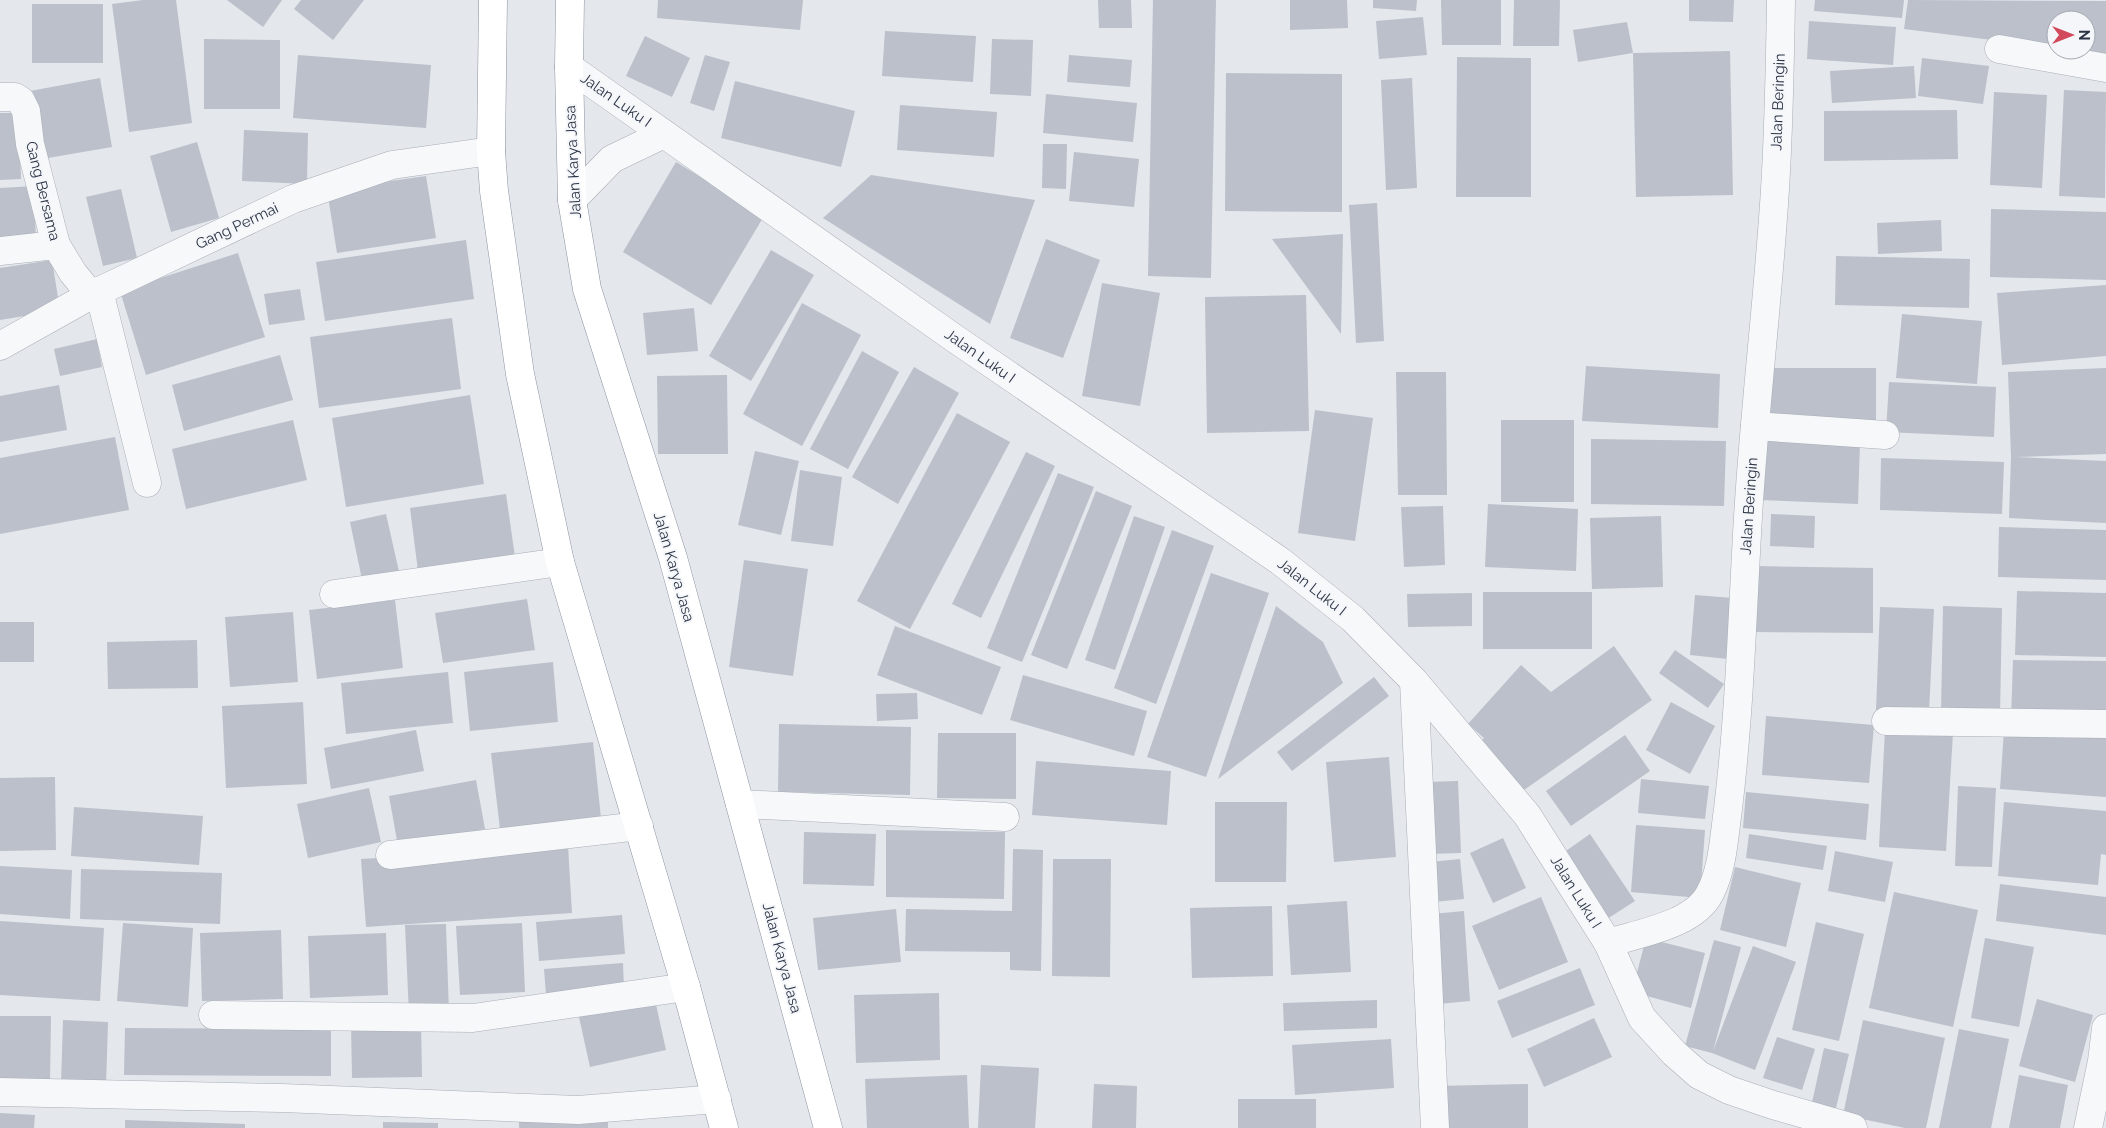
<svg xmlns="http://www.w3.org/2000/svg" width="2106" height="1128" font-family="Raleway,sans-serif">
<rect width="100%" height="100%" fill="#e4e7ec"/>
<g fill="#bbc0ca">
<polygon points="143,0 176,0 192,123 129,132 112,4"/>
<polygon points="227,0 282,0 263,27"/>
<polygon points="301,0 364,0 333,40 294,9"/>
<polygon points="658,0 803,0 800,30 657,18"/>
<polygon points="1098,0 1131,0 1132,28 1099,28"/>
<polygon points="1153,0 1216,0 1211,278 1148,276"/>
<polygon points="1290,0 1347,0 1348,28 1290,30"/>
<polygon points="1373,0 1417,0 1416,11 1373,8"/>
<polygon points="1441,0 1501,0 1501,45 1442,45"/>
<polygon points="1514,0 1560,0 1559,46 1513,46"/>
<polygon points="1689,0 1734,0 1733,22 1689,21"/>
<polygon points="1815,0 1904,0 1902,18 1814,11"/>
<polygon points="1908,0 2106,1 2106,55 2078,50 2086,50 2086,20 2056,20 2056,48 1904,29"/>
<rect x="32" y="4" width="71" height="59"/>
<polygon points="1423,17 1427,55 1379,59 1376,21"/>
<polygon points="1809,21 1896,27 1893,65 1807,59"/>
<polygon points="1627,22 1633,53 1578,62 1573,30"/>
<polygon points="885,31 976,36 973,82 882,76"/>
<polygon points="645,36 690,58 672,97 626,76"/>
<polygon points="204,39 280,40 280,109 204,109"/>
<polygon points="992,39 1033,40 1031,96 990,94"/>
<polygon points="1730,51 1733,195 1636,197 1633,53"/>
<polygon points="298,55 431,65 426,128 293,118"/>
<polygon points="705,55 730,62 714,111 690,103"/>
<polygon points="1069,55 1132,60 1130,87 1067,82"/>
<polygon points="1457,57 1531,58 1531,197 1456,197"/>
<polygon points="1922,58 1989,66 1983,104 1918,96"/>
<polygon points="1914,66 1916,98 1832,103 1830,71"/>
<polygon points="1226,73 1342,74 1342,212 1225,211"/>
<polygon points="100,78 112,147 42,159 30,91"/>
<polygon points="1412,78 1417,188 1386,190 1381,80"/>
<polygon points="735,81 855,111 841,167 721,138"/>
<polygon points="2064,90 2106,92 2105,198 2059,196"/>
<polygon points="1994,92 2047,95 2042,188 1990,185"/>
<polygon points="1046,94 1137,103 1133,142 1043,133"/>
<polygon points="900,105 997,112 994,157 897,150"/>
<polygon points="1957,110 1958,159 1824,161 1824,111"/>
<polygon points="0,113 19,113 21,179 0,180"/>
<polygon points="244,130 308,133 307,184 242,181"/>
<polygon points="197,142 219,218 171,232 150,156"/>
<polygon points="1043,144 1067,144 1066,189 1042,188"/>
<polygon points="1074,152 1139,159 1134,207 1069,201"/>
<polygon points="676,162 764,216 711,305 623,252"/>
<polygon points="871,175 1035,200 990,324 823,218"/>
<polygon points="426,176 436,238 337,253 327,190"/>
<polygon points="34,186 36,243 0,244 0,188"/>
<polygon points="121,189 137,258 103,266 86,197"/>
<polygon points="1377,203 1384,341 1356,343 1349,205"/>
<polygon points="1991,209 2106,212 2106,280 1990,277"/>
<polygon points="1941,220 1942,251 1878,254 1877,223"/>
<polygon points="1343,234 1341,334 1272,239"/>
<polygon points="1046,239 1100,260 1063,358 1010,338"/>
<polygon points="466,240 474,299 325,321 316,262"/>
<polygon points="771,250 814,275 751,381 709,356"/>
<polygon points="238,253 265,337 146,375 120,291"/>
<polygon points="1836,256 1970,259 1969,308 1835,305"/>
<polygon points="52,260 60,310 0,320 0,268"/>
<polygon points="1102,283 1160,293 1140,406 1082,396"/>
<polygon points="2106,285 2106,356 2002,365 1997,293"/>
<polygon points="300,289 305,320 269,325 264,294"/>
<polygon points="1306,295 1309,431 1207,433 1205,297"/>
<polygon points="802,303 861,335 802,446 743,414"/>
<polygon points="694,308 698,351 647,355 643,313"/>
<polygon points="1902,314 1982,321 1977,384 1896,378"/>
<polygon points="452,318 461,389 319,408 310,337"/>
<polygon points="97,339 102,367 60,376 54,349"/>
<polygon points="862,351 899,372 848,469 810,449"/>
<polygon points="280,355 293,400 184,431 172,385"/>
<polygon points="1586,366 1720,374 1718,428 1582,421"/>
<polygon points="914,367 959,393 898,504 852,477"/>
<rect x="1766" y="368" width="110" height="52"/>
<polygon points="2106,368 2106,454 2016,457 2106,461 2106,523 2009,518 2011,457 2008,372"/>
<polygon points="1396,372 1446,372 1447,495 1398,495"/>
<polygon points="727,375 728,454 658,454 657,376"/>
<polygon points="1889,382 1996,387 1994,437 1886,432"/>
<polygon points="59,385 67,430 0,442 0,396"/>
<polygon points="470,395 484,484 346,507 332,418"/>
<polygon points="1315,410 1373,418 1355,541 1298,533"/>
<polygon points="957,413 1010,442 910,629 857,601"/>
<polygon points="293,420 307,480 186,509 172,449"/>
<rect x="1501" y="420" width="73" height="82"/>
<polygon points="115,437 129,510 0,534 0,458"/>
<polygon points="1763,437 1860,442 1858,504 1761,500"/>
<polygon points="1591,439 1726,441 1724,506 1591,504"/>
<polygon points="755,451 799,461 781,535 738,525"/>
<polygon points="1026,452 1055,466 981,618 952,604"/>
<polygon points="1881,458 2004,462 2002,514 1880,510"/>
<polygon points="800,470 842,477 833,546 791,541"/>
<polygon points="1058,473 1094,487 1022,662 987,648"/>
<polygon points="1096,491 1132,506 1067,669 1031,655"/>
<polygon points="506,494 515,557 418,571 410,508"/>
<polygon points="1488,504 1578,509 1576,571 1485,567"/>
<polygon points="1443,506 1445,565 1404,567 1401,507"/>
<polygon points="386,514 400,576 363,584 350,522"/>
<polygon points="1771,514 1815,516 1814,548 1770,546"/>
<polygon points="1134,516 1165,527 1115,670 1085,660"/>
<polygon points="1661,516 1663,587 1592,589 1590,518"/>
<polygon points="1999,527 2106,530 2106,580 1998,577"/>
<polygon points="1172,530 1214,546 1156,704 1114,688"/>
<polygon points="744,560 808,569 793,676 729,667"/>
<polygon points="1755,566 1873,568 1873,633 1754,632"/>
<polygon points="1211,573 1269,593 1206,777 1147,757"/>
<polygon points="2017,591 2106,593 2106,657 2015,655"/>
<rect x="1483" y="592" width="109" height="57"/>
<polygon points="1472,593 1472,626 1408,627 1407,594"/>
<polygon points="1695,595 1733,598 1728,659 1690,655"/>
<polygon points="527,599 535,650 443,663 435,613"/>
<polygon points="395,600 403,668 317,679 309,610"/>
<polygon points="1276,606 1323,642 1343,683 1218,779"/>
<polygon points="1943,606 2002,608 2000,715 1941,713"/>
<polygon points="1880,607 1934,609 1929,712 1876,710"/>
<polygon points="293,612 298,682 230,687 225,617"/>
<rect x="0" y="622" width="34" height="40"/>
<polygon points="895,626 1001,667 982,715 877,675"/>
<polygon points="197,640 198,688 108,689 107,642"/>
<polygon points="1614,646 1652,700 1517,795 1480,742 1484,738 1468,724 1521,665 1551,692"/>
<polygon points="1675,650 1724,684 1708,708 1659,673"/>
<polygon points="2013,660 2106,661 2106,720 2011,719"/>
<polygon points="553,662 558,722 470,731 464,672"/>
<polygon points="448,672 453,723 346,734 341,683"/>
<polygon points="1023,675 1147,711 1134,756 1010,720"/>
<polygon points="1374,677 1389,696 1292,771 1277,752"/>
<polygon points="917,693 918,719 877,721 876,694"/>
<polygon points="303,702 307,784 226,788 222,706"/>
<polygon points="1671,702 1715,726 1690,774 1646,750"/>
<polygon points="1766,716 1874,725 1869,783 1762,775"/>
<polygon points="779,724 911,727 910,795 778,792"/>
<polygon points="416,730 424,771 331,789 324,748"/>
<polygon points="1885,730 1953,733 1946,851 1879,847"/>
<polygon points="2004,730 2106,738 2106,797 2000,789"/>
<polygon points="938,733 1016,733 1016,799 937,798"/>
<polygon points="1625,735 1650,771 1571,826 1546,791"/>
<polygon points="593,742 601,818 500,829 491,753"/>
<polygon points="1389,757 1396,857 1334,862 1326,762"/>
<polygon points="1036,761 1171,771 1167,825 1032,815"/>
<polygon points="55,777 56,850 0,851 0,778"/>
<polygon points="1641,779 1709,786 1705,819 1638,813"/>
<polygon points="476,780 485,829 398,846 389,796"/>
<polygon points="1458,781 1461,853 1428,854 1425,782"/>
<polygon points="1958,786 1996,788 1992,867 1955,866"/>
<polygon points="369,788 381,842 308,858 297,804"/>
<polygon points="1746,792 1869,804 1866,840 1743,828"/>
<polygon points="1215,802 1287,802 1286,882 1215,882"/>
<polygon points="2004,802 2106,811 2106,855 2101,854 2098,885 1998,876"/>
<polygon points="74,807 203,816 199,865 71,856"/>
<polygon points="1636,825 1705,830 1700,898 1631,892"/>
<polygon points="886,830 1005,832 1004,899 886,897"/>
<polygon points="804,832 876,834 874,886 803,884"/>
<polygon points="1590,834 1635,901 1607,919 1563,853"/>
<polygon points="1749,834 1827,846 1823,870 1746,858"/>
<polygon points="1503,838 1526,888 1493,903 1470,853"/>
<polygon points="568,846 572,913 366,927 361,859"/>
<polygon points="1013,849 1043,850 1041,971 1010,970 1010,952 905,951 906,909 1012,911"/>
<polygon points="1835,851 1893,862 1885,902 1828,891"/>
<polygon points="1053,859 1111,859 1110,977 1052,976"/>
<polygon points="1460,859 1464,899 1434,902 1430,862"/>
<polygon points="0,866 72,870 70,919 0,914"/>
<polygon points="1735,867 1801,883 1786,947 1720,930"/>
<polygon points="81,869 222,873 220,924 80,919"/>
<polygon points="2000,884 2106,897 2106,935 1996,921"/>
<polygon points="1894,892 1978,910 1953,1027 1869,1008"/>
<polygon points="1541,897 1568,962 1499,990 1472,926"/>
<polygon points="1347,901 1351,972 1291,975 1287,905"/>
<polygon points="1272,906 1273,976 1192,978 1190,908"/>
<polygon points="896,909 901,962 818,970 813,918"/>
<polygon points="1464,911 1470,1001 1438,1004 1432,914"/>
<polygon points="622,915 625,954 539,961 536,922"/>
<polygon points="0,921 104,928 100,1001 0,995"/>
<polygon points="1816,922 1864,934 1839,1041 1792,1030"/>
<polygon points="123,923 193,928 188,1007 117,1001"/>
<polygon points="522,923 525,992 460,995 456,926"/>
<polygon points="446,924 449,1014 409,1015 405,925"/>
<polygon points="281,930 283,999 202,1001 200,933"/>
<polygon points="386,933 388,995 310,998 308,936"/>
<polygon points="1646,938 1705,953 1691,1008 1632,992"/>
<polygon points="1985,938 2034,947 2019,1027 1971,1018"/>
<polygon points="1714,940 1741,947 1713,1051 1753,946 1796,962 1755,1070 1712,1053 1685,1046"/>
<polygon points="623,963 624,990 546,995 544,969"/>
<polygon points="1580,968 1595,1005 1512,1038 1497,1001"/>
<polygon points="939,993 940,1060 856,1063 854,995"/>
<polygon points="2037,999 2093,1015 2075,1082 2019,1066"/>
<polygon points="655,1000 666,1050 590,1067 579,1017"/>
<polygon points="1377,1000 1377,1028 1284,1031 1283,1003"/>
<polygon points="0,1016 51,1016 50,1080 0,1080"/>
<polygon points="1594,1018 1612,1057 1544,1087 1527,1049"/>
<polygon points="63,1020 108,1022 106,1086 61,1084"/>
<polygon points="1863,1020 1945,1038 1926,1128 1905,1128 1843,1115"/>
<polygon points="421,1022 422,1077 352,1078 351,1023"/>
<polygon points="125,1028 331,1029 331,1076 124,1075"/>
<polygon points="1959,1029 2009,1039 1991,1128 1939,1128"/>
<polygon points="1777,1037 1815,1049 1802,1090 1763,1078"/>
<polygon points="1391,1039 1394,1088 1295,1095 1292,1045"/>
<polygon points="1824,1048 1849,1054 1835,1112 1811,1107"/>
<polygon points="981,1065 1039,1068 1035,1128 978,1128"/>
<polygon points="967,1075 969,1128 867,1128 865,1079"/>
<polygon points="2019,1075 2068,1085 2060,1128 2009,1128"/>
<polygon points="1094,1084 1137,1086 1136,1128 1092,1128"/>
<polygon points="1528,1084 1528,1128 1436,1128 1435,1086"/>
<rect x="1238" y="1099" width="78" height="29"/>
<polygon points="0,1113 35,1115 34,1128 0,1128"/>
<polygon points="125,1120 245,1124 245,1128 125,1128"/>
<polygon points="608,1121 608,1128 519,1128 519,1122"/>
<polygon points="383,1122 438,1123 438,1128 383,1128"/>
</g>
<g fill="none" stroke-linecap="round" stroke-linejoin="round">
<defs>
<g id="minor">
<polyline points="1999,49 2106,68"/>
<polyline points="569,67 954,338 1280,561 1353,619 1414,681 1527,815 1608,943 1642,1018 1674,1053 1699,1075 1729,1090 1773,1105 1853,1128"/>
<polyline points="0,97 15,97 21,101 26,111 30,144 56,245 73,273 91,295"/>
<polyline points="572,200 612,159 664,134"/>
<polyline points="0,251 56,245"/>
<polyline points="99,291 147,483"/>
<polyline points="0,346 91,295 293,199 392,165 491,151"/>
<polyline points="1755,426 1885,435"/>
<polyline points="334,594 560,562"/>
<polyline points="1414,681 1435,1128"/>
<polyline points="1886,721 2106,724"/>
<polyline points="740,804 1005,817"/>
<polyline points="390,855 639,826"/>
<path d="M1608,943C1640,933 1694,925 1710,893C1723,868 1724,836 1728,809C1739,718 1742,626 1747,534C1753,419 1768,304 1775,189C1779,126 1780,63 1781,0"/>
<polyline points="213,1015 473,1018 686,987"/>
<polyline points="0,1092 282,1098 578,1110 717,1099"/>
<polyline points="2088,1128 2102,1061 2106,1028"/>
</g>
<g id="highway">
<polyline points="493,0 491,151 494,191 520,374 560,562 686,987 724,1128"/>
<polyline points="570,0 569,67 572,200 587,289 673,558 828,1128"/>
</g>
</defs>
<use href="#minor" stroke="#a9aeb7" stroke-width="29"/>
<use href="#highway" stroke="#8b94a3" stroke-width="29"/>
<use href="#minor" stroke="#f7f8fa" stroke-width="28"/>
<use href="#highway" stroke="#fff" stroke-width="28"/>
</g>
<g text-anchor="middle" stroke-width="4" stroke-linejoin="round" paint-order="stroke">
<g font-size="15" fill="#2b3445" stroke="#f4f6f9">
<text transform="translate(616 100) rotate(35)" y="5">Jalan Luku I</text>
<text transform="translate(1778 102) rotate(-88)" y="5">Jalan Beringin</text>
<text transform="translate(573 162) rotate(-93)" y="5">Jalan Karya Jasa</text>
<text transform="translate(43 191) rotate(76)" y="5">Gang Bersama</text>
<text transform="translate(237 226) rotate(-25)" y="5">Gang Permai</text>
<text transform="translate(980 356) rotate(35)" y="5">Jalan Luku I</text>
<text transform="translate(1749 506) rotate(-86)" y="5">Jalan Beringin</text>
<text transform="translate(674 567) rotate(74)" y="5">Jalan Karya Jasa</text>
<text transform="translate(1312 587) rotate(38)" y="5">Jalan Luku I</text>
<text transform="translate(1576 892) rotate(58)" y="5">Jalan Luku I</text>
<text transform="translate(782 958) rotate(75)" y="5">Jalan Karya Jasa</text>
</g>
</g>
<g transform="translate(2071 35) rotate(90)"><circle r="24" fill="#f4f6f9" stroke="#a4a8b1"/>
<path d="M0-4L9 19L0 12L-9 19Z" fill="#d1495b"/>
<text y="-8" font-size="14" font-weight="bold" text-anchor="middle" fill="#2b3445">N</text>
</g>
</svg>
